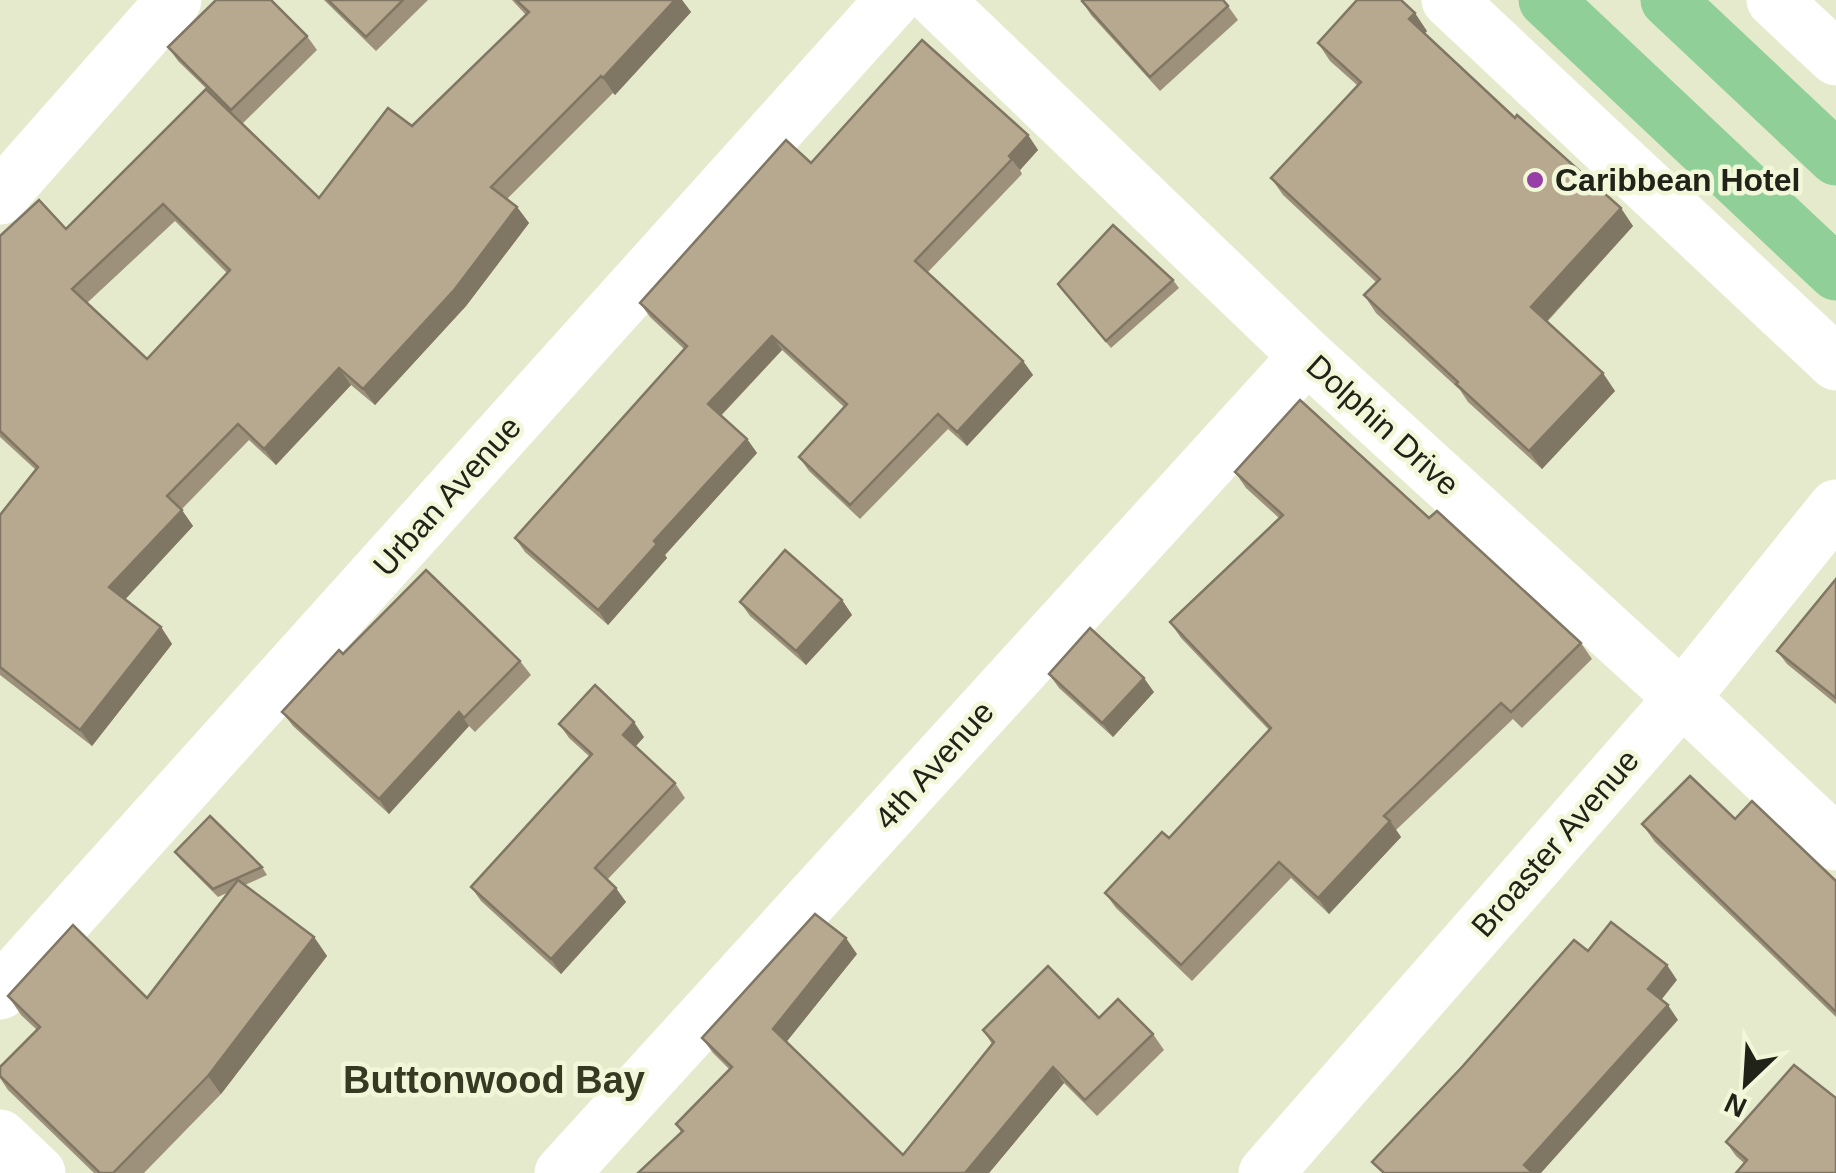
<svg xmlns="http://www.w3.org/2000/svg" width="1836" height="1173" font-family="Helvetica,sans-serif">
<rect width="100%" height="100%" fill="#e5eacc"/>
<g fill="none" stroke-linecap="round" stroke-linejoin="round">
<g stroke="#fff" stroke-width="55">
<polyline points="936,0 1307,356 1682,698 1836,843"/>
<polyline points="1449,0 1836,363"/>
<polyline points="1774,0 1836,58"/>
<polyline points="0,197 174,0"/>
<polyline points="0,992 893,0"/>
<polyline points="0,1137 38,1173"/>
<polyline points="562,1173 1307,356"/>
<polyline points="1266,1173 1682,698 1836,507"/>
</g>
<g stroke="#90cf97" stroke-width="55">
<polyline points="1546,0 1836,273"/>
<polyline points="1668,0 1836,158"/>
</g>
</g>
<g fill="#9d917b" fill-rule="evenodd">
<polygon points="324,0 428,0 376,51"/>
<path d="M512,0H682L691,12L615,95L613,93L507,199L517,207L529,223L466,306L375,405L351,385L276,465L249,440L181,510L193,526L125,599L161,627L172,644L92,746L0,675V515L36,470L0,437V236L66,229L216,98L178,61L168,47L307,36L317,50L242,124L319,198L412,126L526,15ZM175,221L227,273L147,359L87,303Z"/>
<polygon points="1082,1 1228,6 1238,20 1160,91 1091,15"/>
<polygon points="1427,31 1424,34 1633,226 1547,322 1615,391 1542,469 1468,402 1460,390 1376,313 1364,295 1376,282 1283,195 1271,178 1357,85 1330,61 1318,43"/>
<polygon points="1028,135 1038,150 1020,170 1022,174 928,272 1023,361 1033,375 967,446 948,429 860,519 809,471 799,457 844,407 782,350 721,416 747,439 757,453 665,555 667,558 608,625 525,552 515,538 684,349 650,317 640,303 811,163"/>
<polygon points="1173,280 1179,288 1111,348 1058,284"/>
<polygon points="1235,472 1429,518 1581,643 1592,659 1522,728 1513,719 1396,830 1401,837 1329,914 1291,878 1192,981 1116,908 1105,893 1169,838 1269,730 1181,638 1170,622 1279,518 1246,488"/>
<polygon points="1836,579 1836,704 1787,664 1777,651"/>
<polygon points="842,600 852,615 806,665 750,616 740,602"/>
<polygon points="343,654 520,661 531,675 475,732 469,726 389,814 293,726 282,712"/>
<polygon points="1049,674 1154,692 1113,737 1059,688"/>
<polygon points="559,724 644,737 636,746 675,783 685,798 607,880 626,902 561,974 481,901 471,887 590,757 569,738"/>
<polygon points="1735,819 1836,881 1836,1017 1655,842 1642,824"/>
<polygon points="175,852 262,867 267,875 245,885 314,937 327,956 221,1094 144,1173 94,1173 8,1090 0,1078 0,1067 37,1030 21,1015 8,996 147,998 229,892 218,897 180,859"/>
<polygon points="857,954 786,1042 903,1155 992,1044 983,1030 1099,1018 1153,1034 1164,1050 1097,1116 1064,1083 989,1173 638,1173 681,1132 676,1124 730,1070 713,1053 702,1038"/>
<polygon points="1836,1098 1744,1163 1736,1156 1726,1142"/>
</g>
<g fill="#807664">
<polygon points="675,0 682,0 691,12 615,95 603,78"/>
<polygon points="1415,13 1427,31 1421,37 1409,19"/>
<polygon points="1028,135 1038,150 1020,170 1009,156"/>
<polygon points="517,207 529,223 466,306 375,405 363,389"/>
<polygon points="1621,208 1633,226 1543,325 1531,307"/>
<polygon points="772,336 782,350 718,418 708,404"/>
<polygon points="1023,361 1033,375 967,446 957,432"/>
<polygon points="339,368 351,385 276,465 264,449"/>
<polygon points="1603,373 1615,391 1542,469 1529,451"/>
<polygon points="747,439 757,453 665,555 667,558 608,625 598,610 654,541"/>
<polygon points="182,510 193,526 121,604 109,587"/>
<polygon points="842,600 852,615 806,665 796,651"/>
<polygon points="161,627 172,644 92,746 80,730"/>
<polygon points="1144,678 1154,692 1113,737 1102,723"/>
<polygon points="459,712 469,726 389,814 379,799"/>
<polygon points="634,722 644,737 633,749 623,735"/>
<polygon points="1390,821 1401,837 1329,914 1318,898"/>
<polygon points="616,888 626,902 561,974 551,959"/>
<polygon points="314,937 327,956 221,1094 208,1076"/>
<polygon points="846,938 857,954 784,1045 773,1029"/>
<polygon points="1667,965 1677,980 1658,1004 1648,989"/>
<polygon points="1668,1005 1678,1020 1541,1173 1530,1173 1524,1165"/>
<polygon points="1053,1067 1064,1083 989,1173 965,1173"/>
</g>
<g fill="#b7a98f" stroke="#807664" stroke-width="2.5" fill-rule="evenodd">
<polygon points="216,0 271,0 307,36 231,110 168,47"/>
<polygon points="328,0 403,0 366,37"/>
<path d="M516,0H675L603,78L601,76L491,187L517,207L455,289L363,389L339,368L264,449L238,424L167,496L182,510L109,587L161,627L80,730L0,667V515L38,467L0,431V236L39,200L66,229L206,89L319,198L388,108L412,126L529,12ZM163,204L230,270L147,359L72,289Z"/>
<polygon points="1083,0 1223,0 1228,6 1150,77 1082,1"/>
<polygon points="1357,0 1401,0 1415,13 1409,19 1515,118 1517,115 1621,208 1531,307 1603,373 1529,451 1456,384 1458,382 1364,295 1380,279 1271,178 1361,82 1318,43"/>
<polygon points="922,40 1028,135 1009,156 1012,159 915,261 1023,361 957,432 938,414 850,505 799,457 847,404 772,336 708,404 747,439 654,541 657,544 598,610 515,538 687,346 640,303 786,140 811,163"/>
<polygon points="1113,225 1173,280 1106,341 1058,284"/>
<polygon points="1300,400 1429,518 1437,511 1581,643 1511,712 1501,703 1384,816 1390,821 1318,898 1279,862 1181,965 1105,893 1162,832 1169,838 1271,728 1170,622 1283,515 1235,472"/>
<polygon points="785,550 842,600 796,651 740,602"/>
<polygon points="426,570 520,661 464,718 459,712 379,799 282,712 339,650 343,654"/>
<polygon points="1836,579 1836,698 1777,651"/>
<polygon points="1090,628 1144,678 1102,723 1049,674"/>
<polygon points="595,685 634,722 623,735 675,783 595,868 616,888 551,959 471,887 592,754 559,724"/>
<polygon points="1690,776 1735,819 1752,801 1836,881 1836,1012 1642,824"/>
<polygon points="210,816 262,867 213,889 175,852"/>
<polygon points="238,880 314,937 208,1076 113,1173 100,1173 0,1076 0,1067 40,1027 8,996 73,925 147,998"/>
<polygon points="815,914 846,938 773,1029 903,1155 994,1042 983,1030 1048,966 1099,1018 1118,999 1153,1034 1085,1100 1053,1067 965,1173 638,1173 683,1131 676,1124 732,1067 702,1038"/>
<polygon points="1611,922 1667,965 1648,989 1668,1005 1524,1165 1533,1173 1384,1173 1372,1162 1462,1067 1574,940 1588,951"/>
<polygon points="1794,1065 1836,1098 1836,1173 1736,1173 1747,1160 1726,1142"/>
</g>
<circle fill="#973ea9" stroke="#f2f7d9" stroke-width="4" cx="1535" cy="180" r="10"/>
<g text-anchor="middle" stroke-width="9" stroke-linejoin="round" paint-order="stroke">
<g font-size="32" font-weight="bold" fill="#212218" stroke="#f2f7d9" text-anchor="start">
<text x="1555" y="191">Caribbean Hotel</text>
</g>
<g font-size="32" fill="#212218" stroke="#f2f7d9">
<text transform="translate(1383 425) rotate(42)" y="11">Dolphin Drive</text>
<text transform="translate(447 496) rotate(-48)" y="11">Urban Avenue</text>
<text transform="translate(934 765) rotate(-48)" y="11">4th Avenue</text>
<text transform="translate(1555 843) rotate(-49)" y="11">Broaster Avenue</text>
</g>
<g font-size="38" font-weight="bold" fill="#373a22" stroke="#f2f7d9">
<text x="494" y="1093">Buttonwood Bay</text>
</g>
</g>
<g transform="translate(1746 1083) rotate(205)" stroke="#f2f7d9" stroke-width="8" paint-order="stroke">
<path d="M0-8L18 38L0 25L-18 38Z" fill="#212218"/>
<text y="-15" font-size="28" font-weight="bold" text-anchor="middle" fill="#212218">N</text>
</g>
</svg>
